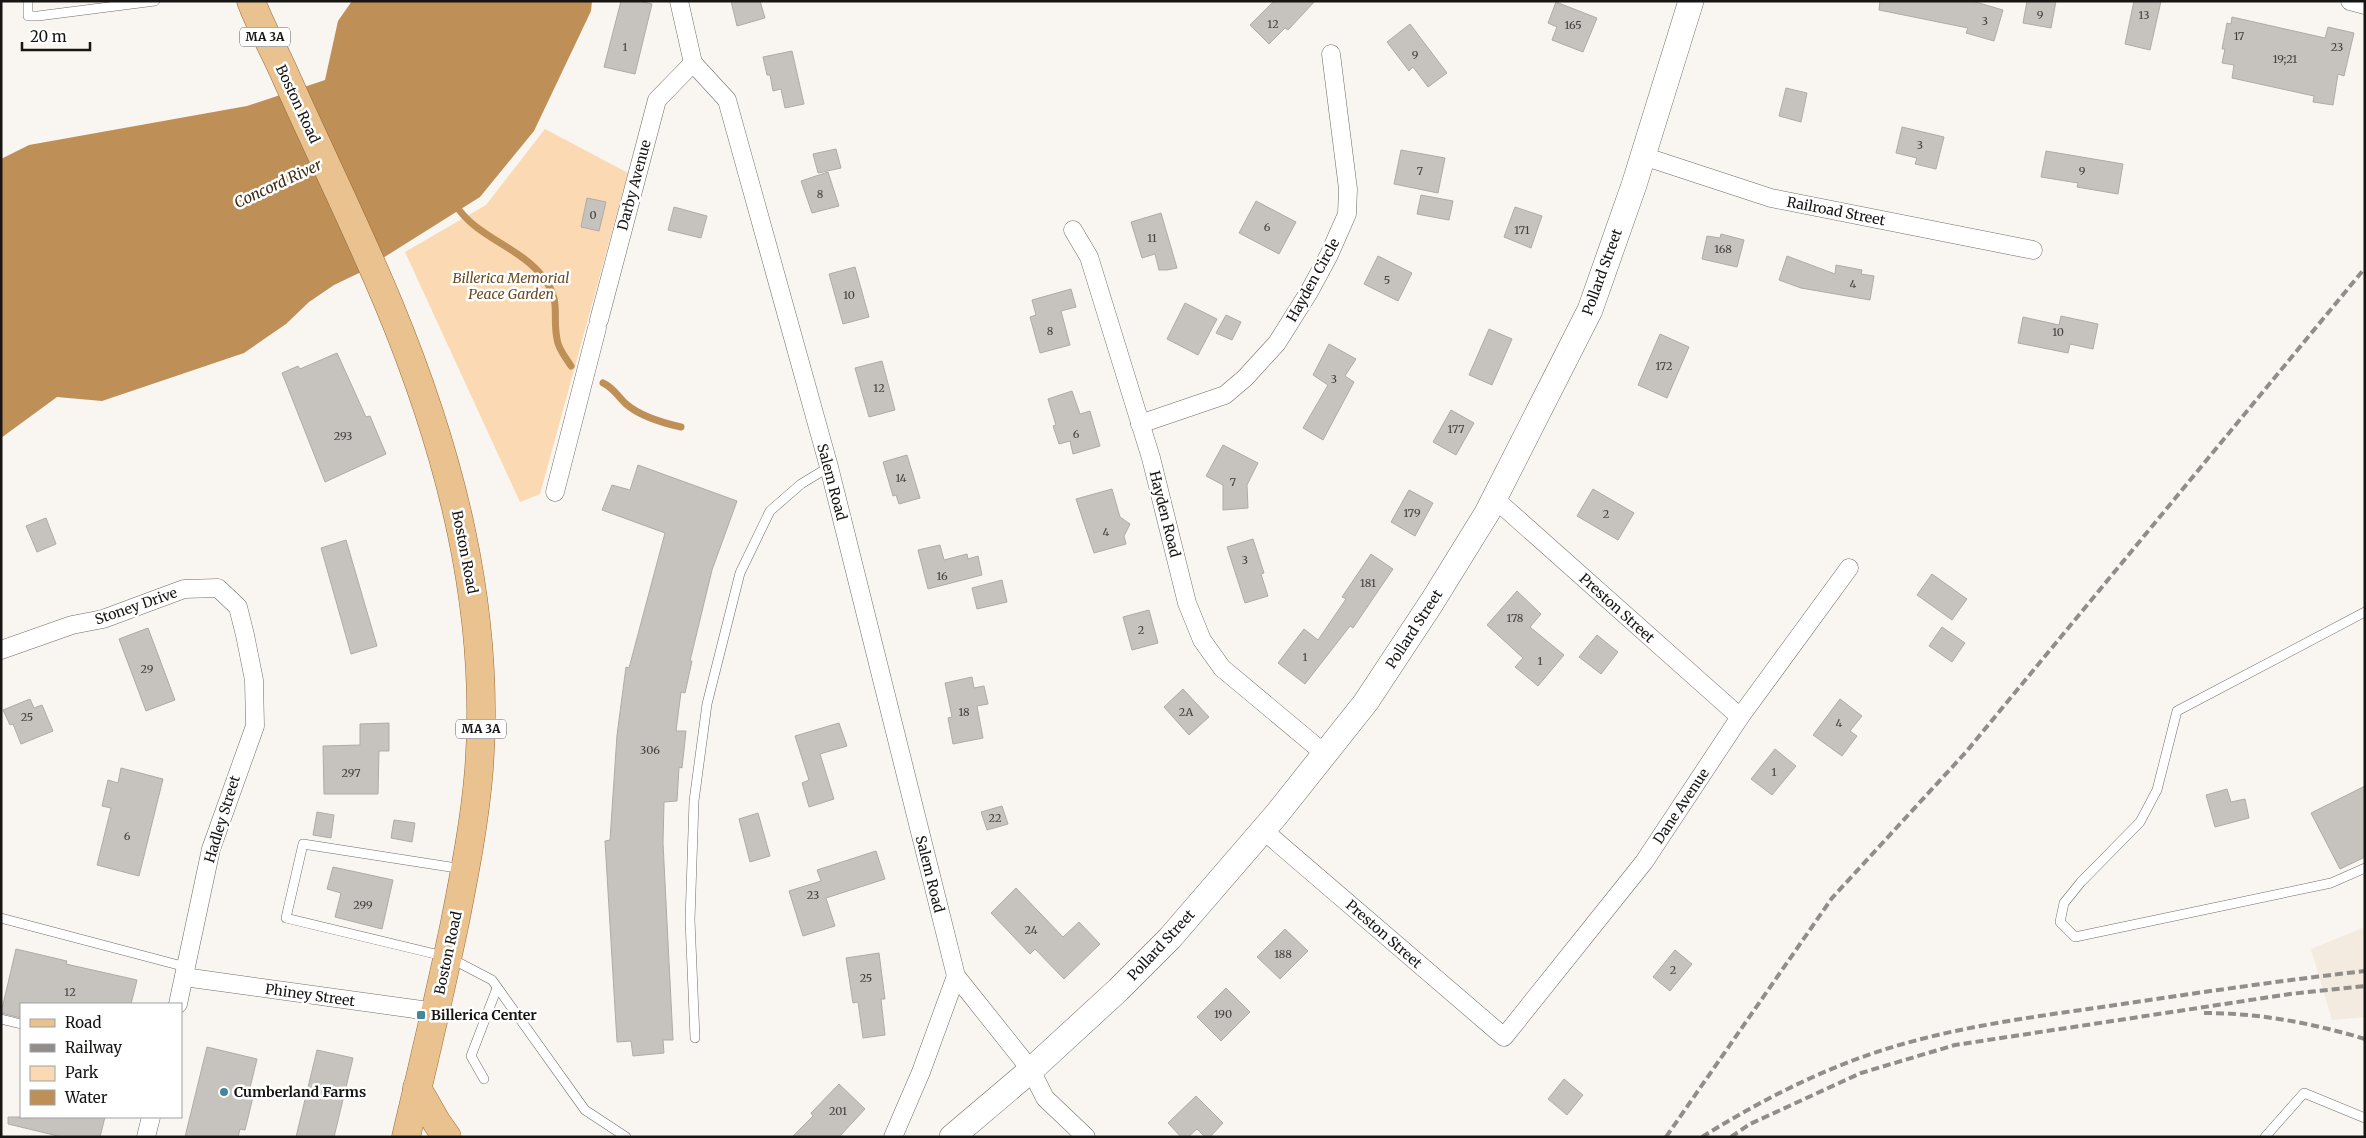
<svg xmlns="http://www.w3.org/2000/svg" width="2366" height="1138" font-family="Merriweather,serif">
<rect width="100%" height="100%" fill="#f9f5f1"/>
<polygon fill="#f3eae0" points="2365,927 2365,1017 2332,1020 2311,949"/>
<polygon fill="#fbd9b3" points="545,129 628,173 540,494 520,502 405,252 486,205"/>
<polygon fill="#be8f57" points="352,1 592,1 591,11 534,131 480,197 359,273 334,285 309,302 286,324 244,353 102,401 57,397 1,438 1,159 29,145 247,106 325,80 338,21"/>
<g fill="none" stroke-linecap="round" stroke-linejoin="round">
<g stroke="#be8f57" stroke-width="7">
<path d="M455,204C476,238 519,246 543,277C562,301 552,314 557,339C558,349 566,358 571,366"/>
<path d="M603,383C614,388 618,397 626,404C641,417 663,423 681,427"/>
</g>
</g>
<g fill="#c6c2be" stroke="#afaba7">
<polygon points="621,1 639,1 652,4 635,74 604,67"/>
<polygon points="731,1 760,1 765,18 737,26"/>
<polygon points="1274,1 1315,1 1288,30 1285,28 1269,44 1250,25"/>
<polygon points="1880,1 1972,1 2003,10 1994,41 1966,33 1968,28 1879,10"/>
<polygon points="2027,1 2056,1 2051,28 2023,23"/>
<polygon points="2134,1 2161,1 2150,50 2125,44"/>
<polygon points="1556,2 1597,18 1583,52 1552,40 1557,27 1548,23"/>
<polygon points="2232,17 2325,38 2328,27 2354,33 2344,76 2338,74 2333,105 2313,102 2314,96 2232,78 2234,65 2222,63 2225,49 2222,49 2227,23 2231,24"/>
<polygon points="1410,24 1447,73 1428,87 1413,67 1409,71 1387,42"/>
<polygon points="792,51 804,104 785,108 781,89 773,91 770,75 767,75 763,57"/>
<polygon points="1786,88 1807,93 1801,122 1779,116"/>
<polygon points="1902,127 1944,137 1936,169 1915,164 1917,158 1896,153"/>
<polygon points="836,149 841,168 818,173 813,154"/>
<polygon points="1401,150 1445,158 1438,193 1394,184"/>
<polygon points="2046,151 2123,164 2118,194 2077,187 2078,183 2041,177"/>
<polygon points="828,172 839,206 812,213 801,181"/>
<polygon points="1421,195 1453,201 1449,220 1417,214"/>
<polygon points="587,198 606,202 599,231 581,227"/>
<polygon points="1256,201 1296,222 1279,254 1239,233"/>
<polygon points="674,207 707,216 701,238 668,230"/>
<polygon points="1515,207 1542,216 1531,248 1504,237"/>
<polygon points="1161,213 1177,268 1167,270 1159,270 1155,254 1142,258 1131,222"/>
<polygon points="1721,234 1744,240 1737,267 1702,259 1707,236 1720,238"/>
<polygon points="1378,256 1412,273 1398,301 1364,284"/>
<polygon points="1787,256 1835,274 1836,265 1862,270 1861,274 1874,276 1870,300 1801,288 1779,280"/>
<polygon points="855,267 869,317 843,324 829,274"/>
<polygon points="1071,289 1076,307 1061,311 1070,345 1040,353 1030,317 1036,315 1032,300"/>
<polygon points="1185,303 1217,319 1198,355 1167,339"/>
<polygon points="1226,315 1241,322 1232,340 1216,333"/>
<polygon points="2061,316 2098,324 2093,349 2070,344 2068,353 2018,343 2023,317 2059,325"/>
<polygon points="1489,329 1512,339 1492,385 1469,375"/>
<polygon points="1660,334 1689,347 1667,398 1638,385"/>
<polygon points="1329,344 1356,359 1345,376 1354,382 1323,440 1303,428 1328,385 1313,375"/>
<polygon points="337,353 366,417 370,416 386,454 325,482 282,373 298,366 300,369"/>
<polygon points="882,361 895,410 869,417 855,368"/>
<polygon points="1072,391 1080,414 1090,411 1100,446 1073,454 1070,441 1059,444 1053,426 1056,425 1048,399"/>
<polygon points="1451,410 1474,423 1456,455 1433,442"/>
<polygon points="1223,445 1258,463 1247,485 1248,508 1223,510 1223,485 1206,476"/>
<polygon points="907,455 920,498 899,504 896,495 893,496 883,462"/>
<polygon points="638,465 737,501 712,570 690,661 692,661 685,693 681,692 676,731 686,731 682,768 679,767 677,801 664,802 663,843 673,1040 663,1040 664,1053 633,1056 631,1041 617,1042 605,841 610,840 617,735 626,667 629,668 665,533 602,510 612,485 630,490"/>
<polygon points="1112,489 1120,517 1130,524 1124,536 1126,544 1094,553 1076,499"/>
<polygon points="1593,489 1634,513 1618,540 1577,516"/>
<polygon points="1409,490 1433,503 1415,536 1391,522"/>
<polygon points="46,518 56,544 37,552 26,526"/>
<polygon points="1253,539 1264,573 1261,574 1268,596 1245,603 1227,547"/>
<polygon points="346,540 377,646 351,654 321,548"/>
<polygon points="940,545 944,560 967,554 968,559 978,556 982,575 928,589 918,550"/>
<polygon points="1371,554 1393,569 1353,628 1350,626 1305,684 1278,663 1304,629 1318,640 1346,599 1342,597"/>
<polygon points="1932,574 1967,599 1952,620 1917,595"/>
<polygon points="1002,580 1007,602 977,609 972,588"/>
<polygon points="1517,591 1541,614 1530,627 1564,655 1538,686 1515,667 1523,658 1487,625"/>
<polygon points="1149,610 1158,643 1132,650 1123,617"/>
<polygon points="1942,627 1965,643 1952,662 1929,646"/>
<polygon points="148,628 175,700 146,711 119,639"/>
<polygon points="1597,635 1618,652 1601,674 1579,657"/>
<polygon points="972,677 974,688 984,686 988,704 977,706 983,738 953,744 948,718 952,717 945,683"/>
<polygon points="1183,689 1209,717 1189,735 1164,707"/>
<polygon points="30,699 34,708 42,705 53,731 21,744 13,724 10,725 3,710"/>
<polygon points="1840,699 1862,716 1850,731 1857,736 1842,756 1813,735"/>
<polygon points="389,723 389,751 379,751 378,794 324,794 323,746 360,745 360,724"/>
<polygon points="839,723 847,746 820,754 834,799 809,807 802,783 809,780 795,736"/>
<polygon points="1775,749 1796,766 1772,795 1751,779"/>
<polygon points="121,768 163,779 139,876 97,865 111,808 102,806 108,780 118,783"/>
<polygon points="2365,786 2365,857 2340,869 2311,813"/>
<polygon points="2227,789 2231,802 2245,799 2249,818 2215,827 2206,795"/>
<polygon points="1002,806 1008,824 987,830 981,812"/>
<polygon points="317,812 334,815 331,838 313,835"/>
<polygon points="758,813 770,856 750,862 739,819"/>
<polygon points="394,820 415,823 412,842 391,838"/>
<polygon points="876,851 885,879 826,898 835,926 803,936 789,891 821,881 817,870"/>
<polygon points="333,867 393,880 382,929 335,917 341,893 327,889"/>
<polygon points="1016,888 1063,937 1079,922 1100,944 1064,979 1035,949 1030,954 991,913"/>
<polygon points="1285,929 1308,951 1280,979 1257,957"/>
<polygon points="16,949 67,961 66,964 137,980 131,1004 21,1004 21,1018 1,1013"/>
<polygon points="1675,950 1692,964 1670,991 1653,977"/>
<polygon points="879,953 885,999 881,999 885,1035 863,1038 858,1002 853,1003 846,958"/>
<polygon points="1226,988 1250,1012 1221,1041 1197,1017"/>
<polygon points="207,1047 257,1059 249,1092 254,1093 245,1130 240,1129 238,1137 185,1137"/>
<polygon points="317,1050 353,1058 334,1137 296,1137"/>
<polygon points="1564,1079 1583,1095 1567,1115 1548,1099"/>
<polygon points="839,1084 865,1109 839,1137 792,1137 813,1116 811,1113"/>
<polygon points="1196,1096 1223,1123 1210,1137 1205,1137 1197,1129 1188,1137 1181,1137 1168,1123"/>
<polygon points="8,1117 105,1117 100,1137 62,1137 8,1124"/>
</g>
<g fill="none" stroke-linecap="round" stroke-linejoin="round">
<defs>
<g id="lane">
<polyline points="28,1 28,16 38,16 155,1"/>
<polyline points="2365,612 2177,711 2157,790 2140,822 2081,882 2064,903 2060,922 2075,937 2331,883 2365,868"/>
<polyline points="463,869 303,844 286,918 448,957 492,980 585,1110 626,1137"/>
<polyline points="1,918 186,967"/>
<polyline points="1,1019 21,1024"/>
<polyline points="695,1038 690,920 694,801 707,704 740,573 770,511 801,484 829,467"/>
<polyline points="484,1079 471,1056 497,988"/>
<polyline points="2265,1137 2304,1093 2365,1118"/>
</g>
<g id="street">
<polyline points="679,1 693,63 727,100 829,467 956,976 1031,1070 1045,1098 1086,1137"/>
<polyline points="2350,1 2365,5"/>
<polyline points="1643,156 1771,198 2033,250"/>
<polyline points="1073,230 1089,257 1151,458 1187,603 1202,640 1222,668 1325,754"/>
<polyline points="599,320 657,100 693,63"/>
<polyline points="1140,424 1225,395 1245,378 1277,343 1309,292 1329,255 1347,214 1348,189 1331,54"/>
<polyline points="555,492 597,328"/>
<polyline points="1495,499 1740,717"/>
<polyline points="1,650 72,625 103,619 184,589 218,588 238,607 245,635 254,680 255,726 211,849 178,1004"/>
<polyline points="1263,830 1504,1037 1644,862 1740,717 1849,568"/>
<polyline points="184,977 436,1012"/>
<polyline points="146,1137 151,1117"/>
<polyline points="893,1137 921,1072 956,976"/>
</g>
<polyline id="secondary" points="952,1137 1031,1070 1118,990 1170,938 1277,814 1366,702 1432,602 1487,513 1590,310 1634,185 1691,1"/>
<g id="primary">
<path d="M251,1C261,28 275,51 286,77C320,153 357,228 389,305C450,452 491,608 479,769C475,820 465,871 455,922C440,994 423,1065 406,1137"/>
<polyline points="417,1088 437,1123 447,1137"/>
</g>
</defs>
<use href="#lane" stroke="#706d69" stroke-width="10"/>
<use href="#street" stroke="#706d69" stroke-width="19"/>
<use href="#secondary" stroke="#706d69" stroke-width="26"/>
<use href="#primary" stroke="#976b34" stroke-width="29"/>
<use href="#lane" stroke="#fff" stroke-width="9"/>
<use href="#street" stroke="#fff" stroke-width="18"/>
<use href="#secondary" stroke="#fff" stroke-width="25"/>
<use href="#primary" stroke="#eac28f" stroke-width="28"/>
<g stroke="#908e8b" stroke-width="4" stroke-dasharray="8 4" stroke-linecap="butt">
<path d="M2204,1013C2259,1013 2312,1023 2365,1039"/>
<polyline points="1666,1137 1832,898 1966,752 2365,268"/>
<path d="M1702,1137C1750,1107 1801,1080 1854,1060C1934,1030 2018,1019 2102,1007C2189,994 2277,981 2365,971"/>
<polyline points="1731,1137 1750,1124 1861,1073 1955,1045 2290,994 2365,986"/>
</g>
</g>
<g fill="#46869a" stroke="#fff" stroke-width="2">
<rect x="416" y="1010" width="10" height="10" rx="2.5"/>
<circle cx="224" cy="1092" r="5"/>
</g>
<g text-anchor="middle" stroke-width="5" stroke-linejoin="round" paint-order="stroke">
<g font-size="11" fill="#42403e">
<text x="2040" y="19">9</text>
<text x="2144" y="19">13</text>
<text x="1985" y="25">3</text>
<text x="1273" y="28">12</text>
<text x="1573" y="29">165</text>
<text x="2239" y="40">17</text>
<text x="625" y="51">1</text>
<text x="2337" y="51">23</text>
<text x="1415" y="59">9</text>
<text x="2285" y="63">19;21</text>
<text x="1920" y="149">3</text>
<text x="1420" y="175">7</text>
<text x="2082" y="175">9</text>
<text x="820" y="198">8</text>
<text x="593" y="219">0</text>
<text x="1267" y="231">6</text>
<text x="1522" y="234">171</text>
<text x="1152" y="242">11</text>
<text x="1723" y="253">168</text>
<text x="1387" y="284">5</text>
<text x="1853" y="288">4</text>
<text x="849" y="299">10</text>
<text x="1050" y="335">8</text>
<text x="2058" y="336">10</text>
<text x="1664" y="370">172</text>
<text x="1334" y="383">3</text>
<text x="879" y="392">12</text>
<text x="1456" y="433">177</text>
<text x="1076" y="438">6</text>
<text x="343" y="440">293</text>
<text x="901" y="482">14</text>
<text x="1233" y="486">7</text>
<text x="1412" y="517">179</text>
<text x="1606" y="518">2</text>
<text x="1106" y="536">4</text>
<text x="1245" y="564">3</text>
<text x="942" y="580">16</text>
<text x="1368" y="587">181</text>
<text x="1515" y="622">178</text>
<text x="1141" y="634">2</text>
<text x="1305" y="661">1</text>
<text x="1540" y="665">1</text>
<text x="147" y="673">29</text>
<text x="964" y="716">18</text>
<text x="1186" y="716">2A</text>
<text x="27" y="721">25</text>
<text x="1839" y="727">4</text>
<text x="650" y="754">306</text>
<text x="1774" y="776">1</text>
<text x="351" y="777">297</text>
<text x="995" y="822">22</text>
<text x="127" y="840">6</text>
<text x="813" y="899">23</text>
<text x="363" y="909">299</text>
<text x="1031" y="934">24</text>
<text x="1283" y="958">188</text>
<text x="1673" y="974">2</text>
<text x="866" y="982">25</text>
<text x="70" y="996">12</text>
<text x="1223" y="1018">190</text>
<text x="838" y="1115">201</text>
</g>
<g fill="#fff" stroke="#5c5b5a" stroke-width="1">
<rect x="240" y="27.5" width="50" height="19" rx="4"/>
<rect x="456" y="719.5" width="50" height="19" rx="4"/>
</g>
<g font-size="12" font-weight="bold" fill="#161514">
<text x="265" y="41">MA 3A</text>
<text x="481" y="733">MA 3A</text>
</g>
<g font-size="14" fill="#161514" stroke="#fff">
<text transform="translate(298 104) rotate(65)" y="5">Boston Road</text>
<text transform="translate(634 185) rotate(-75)" y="5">Darby Avenue</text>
<text transform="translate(1836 211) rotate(11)" y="5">Railroad Street</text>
<text transform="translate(1602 272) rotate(-70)" y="5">Pollard Street</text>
<text transform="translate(1313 280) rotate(-61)" y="5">Hayden Circle</text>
<text transform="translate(832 482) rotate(75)" y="5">Salem Road</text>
<text transform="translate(1165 514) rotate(76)" y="5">Hayden Road</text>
<text transform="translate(465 552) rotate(79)" y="5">Boston Road</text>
<text transform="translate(136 606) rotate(-19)" y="5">Stoney Drive</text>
<text transform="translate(1617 608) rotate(42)" y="5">Preston Street</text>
<text transform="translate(1414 629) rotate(-57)" y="5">Pollard Street</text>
<text transform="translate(1681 806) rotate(-56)" y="5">Dane Avenue</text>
<text transform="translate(222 819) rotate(-73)" y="5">Hadley Street</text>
<text transform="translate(930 874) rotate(76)" y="5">Salem Road</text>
<text transform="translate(1384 934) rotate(41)" y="5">Preston Street</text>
<text transform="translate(1161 945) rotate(-47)" y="5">Pollard Street</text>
<text transform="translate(448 953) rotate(-78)" y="5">Boston Road</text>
<text transform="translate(310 995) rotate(8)" y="5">Phiney Street</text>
</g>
<g font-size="14" font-style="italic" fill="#6b4a1f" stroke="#fff">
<text x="511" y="283">Billerica Memorial<tspan x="511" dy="16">Peace Garden</tspan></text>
</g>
<g font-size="14" font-weight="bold" fill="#161514" stroke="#fff" text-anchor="start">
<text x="431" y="1020">Billerica Center</text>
<text x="234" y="1097">Cumberland Farms</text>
</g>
<g font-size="15" font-style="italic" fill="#402b12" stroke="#fff">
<text transform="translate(278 184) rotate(-25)" y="5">Concord River</text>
</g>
</g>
<rect width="2366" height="1138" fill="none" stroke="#161514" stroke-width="5"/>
<rect x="20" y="1003" width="162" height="115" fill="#ffffff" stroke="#a2a1a1"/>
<rect x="30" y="1019" width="25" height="8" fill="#eac28f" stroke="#a2a1a1"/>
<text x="65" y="1028" font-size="15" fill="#161514">Road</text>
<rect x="30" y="1044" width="25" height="8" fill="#908e8b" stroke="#a2a1a1"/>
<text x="65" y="1053" font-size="15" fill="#161514">Railway</text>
<rect x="30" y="1066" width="25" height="15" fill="#fbd9b3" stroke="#a2a1a1"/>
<text x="65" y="1078" font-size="15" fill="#161514">Park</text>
<rect x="30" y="1090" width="25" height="15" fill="#be8f57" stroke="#a2a1a1"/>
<text x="65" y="1103" font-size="15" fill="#161514">Water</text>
<path d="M22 42v8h68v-8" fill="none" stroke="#161514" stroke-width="2.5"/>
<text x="30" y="42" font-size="15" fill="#161514" stroke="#ffffff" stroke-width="4" paint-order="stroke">20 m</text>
</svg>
